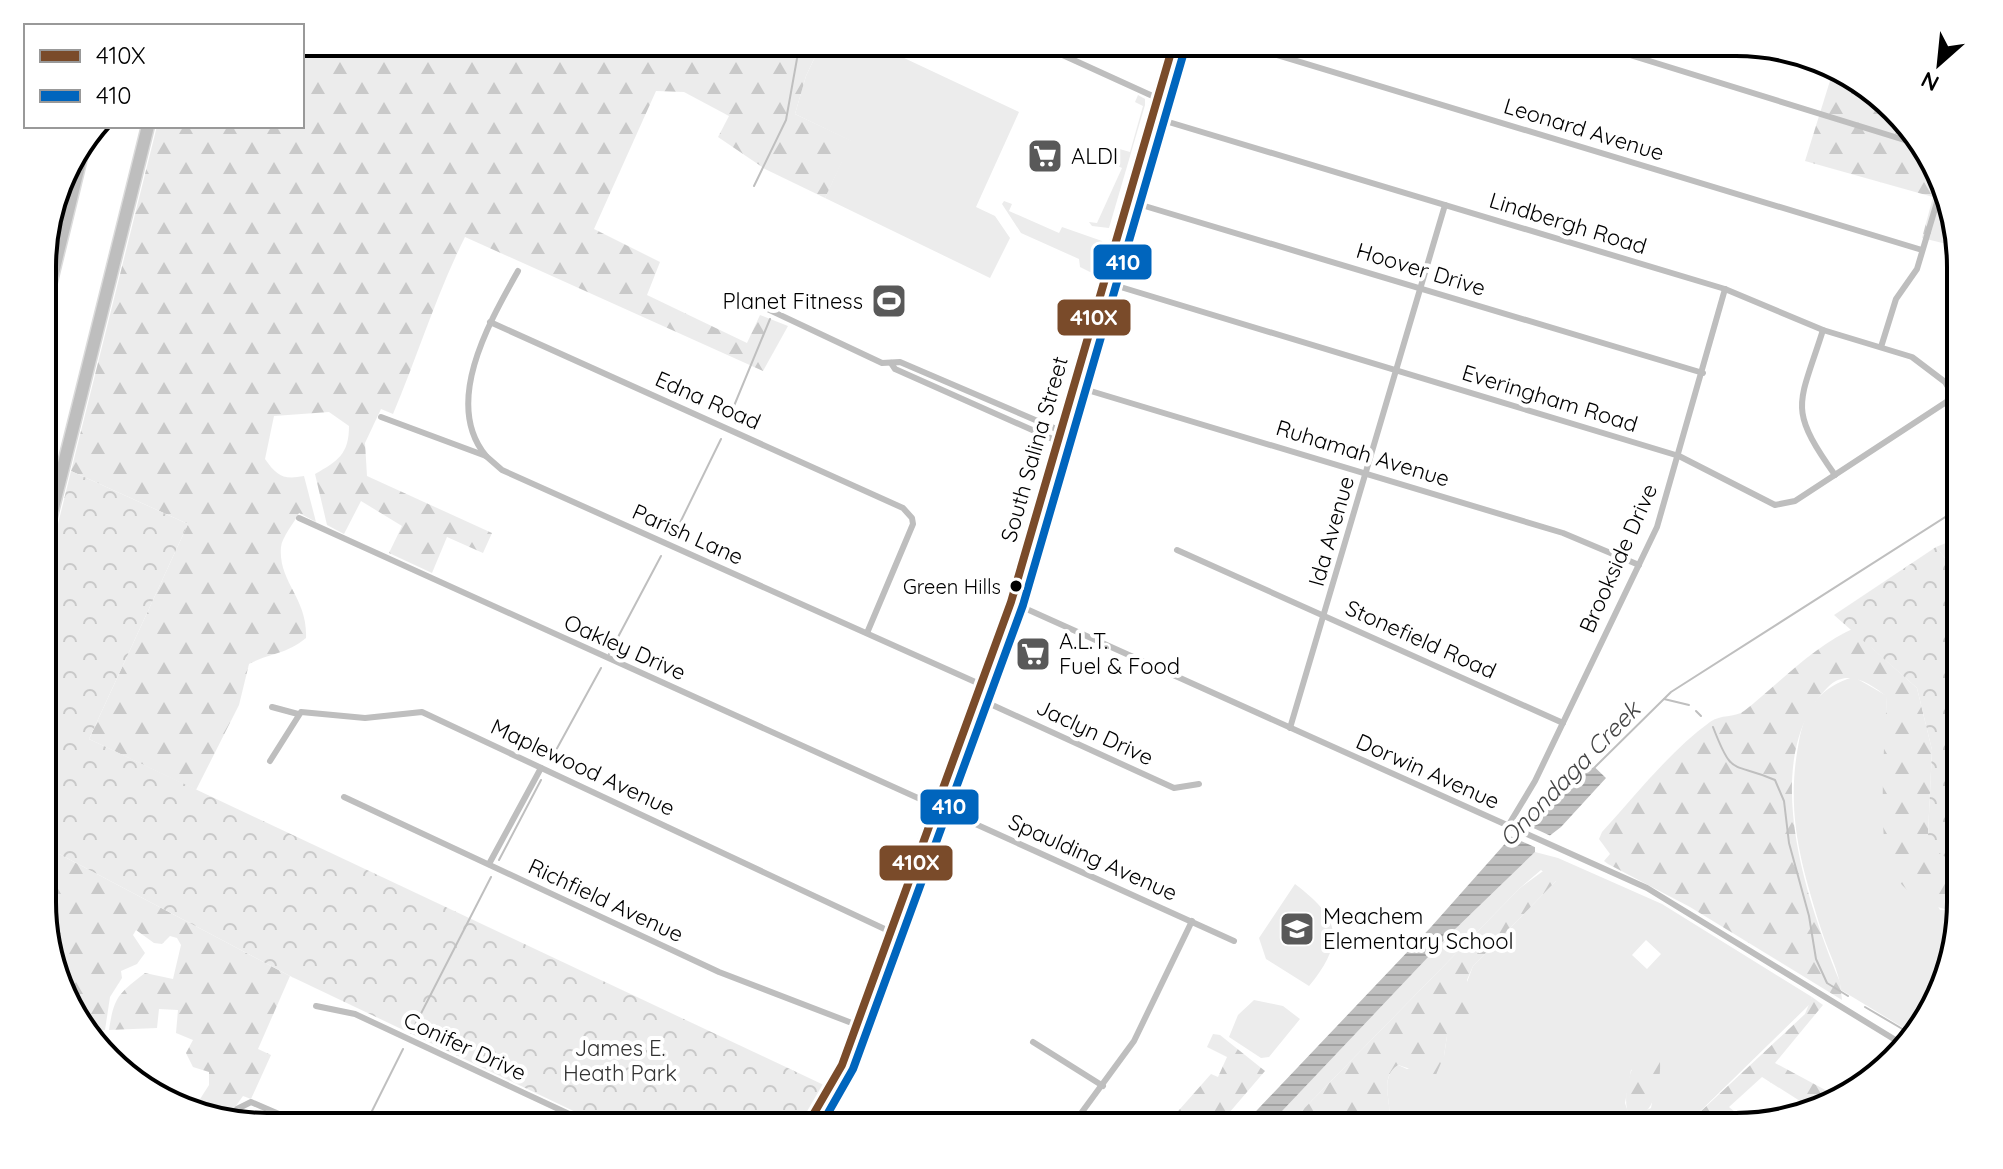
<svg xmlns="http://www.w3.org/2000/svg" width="2003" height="1169" font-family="Quicksand,sans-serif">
<defs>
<pattern id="forest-firs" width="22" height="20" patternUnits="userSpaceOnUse" patternTransform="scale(2)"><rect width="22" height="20" fill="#ececec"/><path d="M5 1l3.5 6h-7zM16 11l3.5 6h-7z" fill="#c9c9c9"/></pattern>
<pattern id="park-crowns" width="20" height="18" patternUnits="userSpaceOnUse" patternTransform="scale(2)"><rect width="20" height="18" fill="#ececec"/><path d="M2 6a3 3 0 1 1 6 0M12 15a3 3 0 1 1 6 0" fill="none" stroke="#c9c9c9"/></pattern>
<pattern id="water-rules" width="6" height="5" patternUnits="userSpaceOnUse" patternTransform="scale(2)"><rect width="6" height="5" fill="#bfbfbf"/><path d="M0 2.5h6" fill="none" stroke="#a2a2a2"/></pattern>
</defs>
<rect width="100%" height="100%" fill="#fff"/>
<g fill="#ececec" fill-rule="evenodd">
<polygon points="822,42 870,42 1019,112 976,207 995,216 1010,238 990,278 825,198 851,141 795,114 806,76"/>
<polygon points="1138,95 1145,99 1145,105 1109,228 1092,226 1089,222 1097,223 1122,168 1116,165 1119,157 1114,154 1116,148 1130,152 1143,106 1135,102"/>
<polygon points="1004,201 1012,204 1009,211 1059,233 1062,227 1102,241 1104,245 1096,275 1080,267 1079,259 1021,233 1002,204"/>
<path d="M1854,677L1887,696L1883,802L1940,910L1961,911L1931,1015L1912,1033L1841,990C1839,971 1828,951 1822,932C1801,865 1785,812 1799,741C1805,708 1821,686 1854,677Z"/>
<path d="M1535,852L1558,858L1662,904L1812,997L1810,1004L1684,1127H1480L1474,1122L1469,1127H1387C1396,1106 1376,1081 1398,1065L1407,1069L1444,1056L1447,1036L1473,966L1556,881L1541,870L1520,888L1286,1127H1267L1449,935ZM1646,940L1661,954L1647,969L1632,955ZM1659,1062L1651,1108L1630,1118L1625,1103L1631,1070Z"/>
<path d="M1295,884C1340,918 1346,941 1309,986L1266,959L1259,938Z"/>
<polygon points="1254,1000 1283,1006 1300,1019 1269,1057 1261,1058 1229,1037 1238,1015"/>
</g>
<g fill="url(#forest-firs)">
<path d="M302,42H822L806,76L795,114L852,141L825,198L765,169L718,137L729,116L684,92L656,91L594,229L660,262L647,295L747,343L760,315L788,326L763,371L465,237C436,295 418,355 393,414L381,409L365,443L367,476L492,533L483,553L447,537L432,573L389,553L402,526L361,501L344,534L327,525L315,474C338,461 349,454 349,426L329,412L274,416L265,459C277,476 283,480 304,476L316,522L299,513C294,523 282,537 281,547C278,582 308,598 306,638C285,655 272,652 249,664L239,705L196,790L89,739L188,524L71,471L157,126H302Z"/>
<polygon points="1834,68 1849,72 1923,143 1959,247 1922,238 1933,197 1805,161"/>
<polygon points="61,182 64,190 44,269 44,238"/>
<polygon points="1961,537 1961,578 1936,547"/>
<path d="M1857,627L1872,648L1917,688L1932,750L1928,835L1957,864L1961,813V911C1933,910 1904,895 1890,868C1877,843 1885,730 1887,697C1870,683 1847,668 1828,687C1757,758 1807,902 1840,982L1842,1000L1690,907L1608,864L1604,861L1610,854L1599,839L1602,832C1636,795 1669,752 1710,722C1721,714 1734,718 1744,711C1781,682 1814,645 1857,627Z"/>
<path d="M44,846L290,976L258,1049L271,1055L251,1099L243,1096L228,1117L195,1107L209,1085V1072L193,1067L186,1053L193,1040L176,1033L178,1010L159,1009L157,1028L109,1030C114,997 118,994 145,973L173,979L181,945L177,938L170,936L162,944L154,943L136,930L133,935L145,953L137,964L121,971L122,978L110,997L105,1030H100L89,1015L73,1007L44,931Z"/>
<path d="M1550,866L1561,873L1556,881L1473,966L1467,980L1472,1013L1447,1036L1444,1056L1435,1077L1398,1065C1376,1080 1396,1106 1387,1127H1286L1520,888Z"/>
<polygon points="1812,997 1823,1005 1775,1063 1842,1099 1811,1108 1762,1077 1729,1107 1752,1126 1738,1127 1725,1117 1714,1127 1684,1127 1805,1014"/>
<polygon points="1213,1034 1220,1035 1265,1071 1217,1127 1147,1127 1158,1114 1172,1118 1211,1074 1218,1077 1227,1057 1207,1047"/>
<path d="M1650,1055L1660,1062C1661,1082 1655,1109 1637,1119L1630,1118C1622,1104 1627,1072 1638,1059Z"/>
</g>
<g fill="url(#park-crowns)">
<polygon points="71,471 188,524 89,739 826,1086 800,1127 607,1127 290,976 44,846 44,581"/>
<polygon points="1936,547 1961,578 1961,813 1957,865 1938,852 1928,835 1932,750 1917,688 1834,615"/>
</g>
<polygon fill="url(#water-rules)" points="1583,756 1606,778 1561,827 1535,847 1535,852 1449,935 1267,1127 1241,1127 1431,927"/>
<polygon fill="#fff" points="1520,822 1551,836 1539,849 1508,835"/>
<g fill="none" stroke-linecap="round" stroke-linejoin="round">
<g stroke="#bfbfbf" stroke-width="2">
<polyline points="754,186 786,120 800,42"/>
<polyline points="729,418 770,319"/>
<polyline points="674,535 721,439"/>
<polyline points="609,654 661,556"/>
<polyline points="1664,699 1689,705"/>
<polyline points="1696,711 1701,716"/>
<path d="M1713,727C1733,779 1732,761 1775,780L1784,801L1789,843L1809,916L1816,959L1827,983L1848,996"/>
<polyline points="549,763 601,668"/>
<polyline points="1595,767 1671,692 1961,507"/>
<polyline points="499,860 541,780"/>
<polyline points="1865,1007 1911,1034"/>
<polyline points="411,1033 491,877"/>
<polyline points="364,1127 403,1049"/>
</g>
<defs>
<polyline id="primary" points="806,1127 842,1065 1011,602 1174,42"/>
<g id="motorway">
<polyline points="44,310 85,141"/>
<polyline points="44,544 148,126"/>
</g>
</defs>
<use href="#primary" stroke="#dbdbdb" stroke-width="13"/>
<use href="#motorway" stroke="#dbdbdb" stroke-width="15"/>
<g stroke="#bebebe" stroke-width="6">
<polyline points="1034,42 1157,98"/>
<polyline points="1234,42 1922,250"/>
<polyline points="1588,42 1924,146"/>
<polyline points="1152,117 1725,289 1823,330 1912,357 1945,382 1954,397"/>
<polyline points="1128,201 1703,373"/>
<polyline points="1104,282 1679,456 1775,505 1795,501 1960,393"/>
<polyline points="763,307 882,363 900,362 1061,431"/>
<polyline points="490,322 903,508 912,518 913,524 867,633"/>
<path d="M1823,330C1799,406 1787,407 1835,475"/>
<polyline points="1881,347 1896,299 1917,269 1940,192"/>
<polyline points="891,363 895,369 1057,441"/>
<polyline points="1074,386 1563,533 1639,565"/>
<polyline points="381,417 486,456 502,470 982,685"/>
<path d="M486,456C442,403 490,321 518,271"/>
<polyline points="299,518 1234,941"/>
<polyline points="1177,550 1563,723"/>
<polyline points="1011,602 1647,888 1902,1044"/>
<polyline points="977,698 1174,788 1199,784"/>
<polyline points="272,707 298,714"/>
<polyline points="1290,728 1445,205"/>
<polyline points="270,761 301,712 365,718 422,712 891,932"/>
<polyline points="344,797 719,972 857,1025"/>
<polyline points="1508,826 1535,781 1657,527 1725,289"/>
<polyline points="489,864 541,768"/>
<polyline points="316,1006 355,1014 597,1127"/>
<polyline points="1033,1042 1103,1086"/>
<polyline points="231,1117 237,1109 251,1102 309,1127"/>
<polyline points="1071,1127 1134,1041 1192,921"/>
</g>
<use href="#primary" stroke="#bebebe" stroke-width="10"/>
<use href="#motorway" stroke="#bebebe" stroke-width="12"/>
<defs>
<polyline id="bus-1" points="806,1127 842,1065 1011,602 1174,42"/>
<polyline id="bus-2" points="820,1127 853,1069 1023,605 1186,45"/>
</defs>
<use href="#bus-1" stroke="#fff" stroke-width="14"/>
<use href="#bus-2" stroke="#fff" stroke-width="14"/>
<use href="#bus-1" stroke="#7a4b2a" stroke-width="8"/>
<use href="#bus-2" stroke="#0065bd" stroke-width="8"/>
</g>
<defs>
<symbol id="supermarket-square" viewBox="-11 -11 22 22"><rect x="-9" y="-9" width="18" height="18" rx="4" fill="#595959" stroke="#fff"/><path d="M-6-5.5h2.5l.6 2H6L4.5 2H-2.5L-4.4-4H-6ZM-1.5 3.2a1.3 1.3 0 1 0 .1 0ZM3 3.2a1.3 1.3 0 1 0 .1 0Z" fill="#fff"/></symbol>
<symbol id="stadium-square" viewBox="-11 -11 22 22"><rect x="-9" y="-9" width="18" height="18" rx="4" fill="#595959" stroke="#fff"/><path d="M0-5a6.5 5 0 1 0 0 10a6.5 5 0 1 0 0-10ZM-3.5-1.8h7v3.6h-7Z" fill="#fff"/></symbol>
<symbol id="school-square" viewBox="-11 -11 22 22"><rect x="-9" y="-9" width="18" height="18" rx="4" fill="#595959" stroke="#fff"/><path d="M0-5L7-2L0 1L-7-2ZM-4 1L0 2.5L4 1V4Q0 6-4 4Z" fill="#fff"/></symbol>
</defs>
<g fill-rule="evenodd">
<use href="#supermarket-square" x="1025" y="136" width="40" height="40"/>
<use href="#stadium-square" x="869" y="281" width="40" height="40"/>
<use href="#supermarket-square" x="1013" y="634" width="40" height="40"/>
<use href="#school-square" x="1277" y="909" width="40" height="40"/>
</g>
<circle fill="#000" stroke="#fff" stroke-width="3" cx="1016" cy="586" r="7"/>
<g text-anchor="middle" stroke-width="8" stroke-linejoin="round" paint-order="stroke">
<g font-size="20" fill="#000" stroke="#fff" text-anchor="end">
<text x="1001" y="594">Green Hills</text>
</g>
<g font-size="22" fill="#000" stroke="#fff">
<text transform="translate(1584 129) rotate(17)" y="8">Leonard Avenue</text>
<text transform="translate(1568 223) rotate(17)" y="8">Lindbergh Road</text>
<text transform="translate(1421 269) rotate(17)" y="8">Hoover Drive</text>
<text transform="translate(1550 398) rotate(17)" y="8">Everingham Road</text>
<text transform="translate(708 400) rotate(24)" y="8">Edna Road</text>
<text transform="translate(1034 449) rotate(-74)" y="8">South Salina Street</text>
<text transform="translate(1363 453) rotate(17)" y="8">Ruhamah Avenue</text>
<text transform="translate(1331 531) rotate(-74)" y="8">Ida Avenue</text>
<text transform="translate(688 534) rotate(24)" y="8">Parish Lane</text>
<text transform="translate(1618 558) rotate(-66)" y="8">Brookside Drive</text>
<text transform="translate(1421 639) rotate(24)" y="8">Stonefield Road</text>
<text transform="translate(625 647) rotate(24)" y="8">Oakley Drive</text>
<text transform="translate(1095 732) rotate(25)" y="8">Jaclyn Drive</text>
<text transform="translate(583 767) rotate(25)" y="8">Maplewood Avenue</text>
<text transform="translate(1428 771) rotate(24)" y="8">Dorwin Avenue</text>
<text transform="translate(1093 857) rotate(24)" y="8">Spaulding Avenue</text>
<text transform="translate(606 900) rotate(25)" y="8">Richfield Avenue</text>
<text transform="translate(465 1046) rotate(25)" y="8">Conifer Drive</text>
</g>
<g font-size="22" fill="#000" stroke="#fff" text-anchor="start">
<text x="1071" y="164">ALDI</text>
<text x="863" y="309" text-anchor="end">Planet Fitness</text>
<text x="1059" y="649">A.L.T.<tspan x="1059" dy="25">Fuel &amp; Food</tspan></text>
<text x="1323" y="924">Meachem<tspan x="1323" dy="25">Elementary School</tspan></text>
</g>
<g font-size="22" fill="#333" stroke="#fff">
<text x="620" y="1056">James E.<tspan x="620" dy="25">Heath Park</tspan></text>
</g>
<g font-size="24" font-style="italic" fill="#444" stroke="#fff">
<text transform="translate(1570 774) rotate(-46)" y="8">Onondaga Creek</text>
</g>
</g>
<path d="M0 0H2003V1169H0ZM267 56H1736A211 211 0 0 1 1947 267V902A211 211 0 0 1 1736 1113H267A211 211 0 0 1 56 902V267A211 211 0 0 1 267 56Z" fill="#fff" fill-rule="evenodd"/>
<path fill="none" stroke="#000" stroke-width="4" d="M267 56H1736A211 211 0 0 1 1947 267V902A211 211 0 0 1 1736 1113H267A211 211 0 0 1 56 902V267A211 211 0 0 1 267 56Z"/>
<g stroke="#fff" stroke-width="3">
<rect x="1092" y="243" width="61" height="38" rx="8" fill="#0065bd"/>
<rect x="1056" y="298" width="76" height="39" rx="8" fill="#7a4b2a"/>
<rect x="919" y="788" width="61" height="38" rx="8" fill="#0065bd"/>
<rect x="878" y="844" width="76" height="38" rx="8" fill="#7a4b2a"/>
</g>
<g font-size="22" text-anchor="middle" font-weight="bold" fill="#fff">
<text x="1123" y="270">410</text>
<text x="1094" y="325">410X</text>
<text x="949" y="814">410</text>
<text x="916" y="870">410X</text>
</g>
<rect x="24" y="24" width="280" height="104" fill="#ffffff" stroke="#999999" stroke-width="2"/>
<rect x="40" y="50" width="40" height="12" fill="#7a4b2a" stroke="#999999" stroke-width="2"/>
<text x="96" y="64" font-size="24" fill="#000000">410X</text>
<rect x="40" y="90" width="40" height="12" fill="#0065bd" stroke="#999999" stroke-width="2"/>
<text x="96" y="104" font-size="24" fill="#000000">410</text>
<g transform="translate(1939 64) rotate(207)" stroke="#ffffff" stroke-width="6" paint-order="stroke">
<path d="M0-6L14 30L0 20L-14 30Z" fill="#000000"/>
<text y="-12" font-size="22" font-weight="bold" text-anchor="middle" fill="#000000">N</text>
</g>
</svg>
